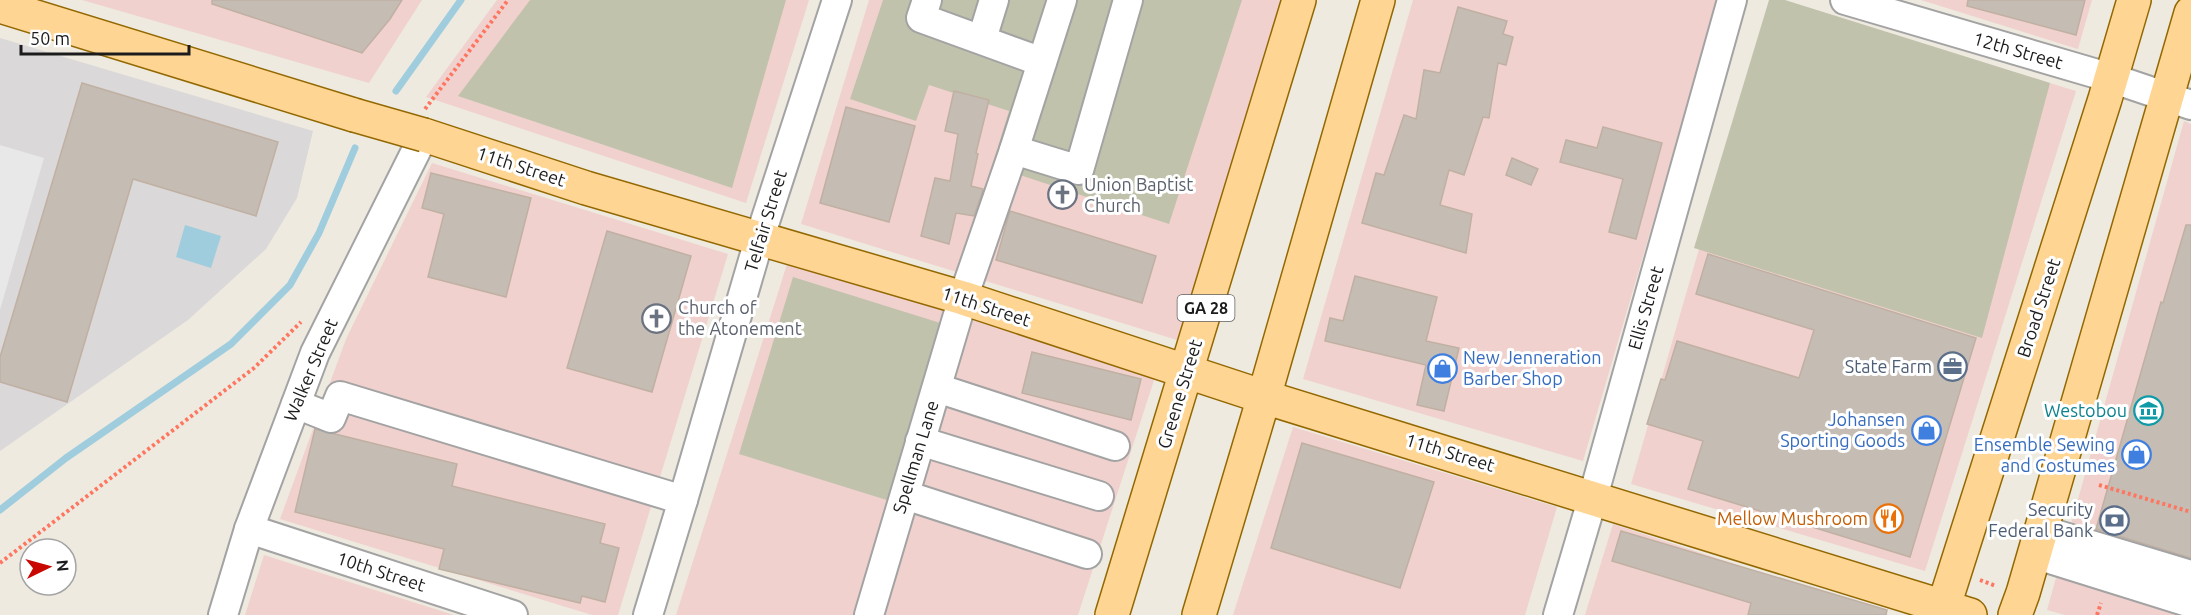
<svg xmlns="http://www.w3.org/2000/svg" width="2191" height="615" font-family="Ubuntu,sans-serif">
<rect width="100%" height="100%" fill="#eeeae0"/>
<polygon fill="#dad8d8" points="0,38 313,131 297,198 266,249 188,320 0,451"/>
<g fill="#f0d1ce">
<polygon points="82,0 422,0 369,83"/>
<polygon points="497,0 809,0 746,203 426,97"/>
<polygon points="869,0 1281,0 1177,340 801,224"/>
<polygon points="1413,0 1718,0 1583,461 1303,379"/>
<polygon points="1771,0 1777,0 2076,91 1925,571 1631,484"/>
<polygon points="1921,0 2092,0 2078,49"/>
<polygon points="2184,121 2191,124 2191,615 2065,615 2047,610"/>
<polygon points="432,163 728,254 618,615 592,615 280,519 346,339"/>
<polygon points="788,261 1155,377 1078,615 676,615"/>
<polygon points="1293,427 1557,507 1525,615 1233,615"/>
<polygon points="1613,524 1889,615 1585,615"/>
<polygon points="264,555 454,615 245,615"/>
</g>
<g fill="#c1c2ac">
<polygon points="530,0 786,0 732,188 458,96"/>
<polygon points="883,0 1242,0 1169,224 992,166 1009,111 929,85 916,121 850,99"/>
<polygon points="1769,0 1785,0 2050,83 1982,338 1694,248"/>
<polygon points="793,277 950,326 890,501 739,454"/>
</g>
<polygon fill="#e8e8e8" points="0,145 44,158 0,310"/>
<polygon fill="#9fcdde" points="185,225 221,236 211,268 176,257"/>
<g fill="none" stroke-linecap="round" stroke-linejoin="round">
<g stroke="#9fcdde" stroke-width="7">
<polyline points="396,91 461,0"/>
<polyline points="0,510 66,458 231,344 290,285 319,233 355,148"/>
</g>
</g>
<g fill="#c5bcb4" stroke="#c0b0a2" stroke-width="1.5">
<polygon points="212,0 402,0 390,19 362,53 212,4"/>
<polygon points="1968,0 2085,0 2076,35 1967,6"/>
<polygon points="1458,7 1507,21 1503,34 1513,37 1506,65 1498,63 1489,118 1483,117 1464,175 1449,170 1440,205 1472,214 1466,253 1362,223 1376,173 1384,175 1404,115 1416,119 1424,70 1440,73"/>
<polygon points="82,83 278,142 256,216 133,179 67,402 0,382 0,357"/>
<polygon points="954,91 989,100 976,153 978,154 971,186 983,189 981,196 974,216 956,213 949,244 921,236 935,178 950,181 958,134 945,131"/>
<polygon points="846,107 915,126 889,222 820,203"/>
<polygon points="1603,127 1662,143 1636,239 1609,232 1623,179 1560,162 1566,140 1597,148"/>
<polygon points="1512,158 1538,169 1531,185 1506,175"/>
<polygon points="431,173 531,198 506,297 428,277 444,214 422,208"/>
<polygon points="1010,211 1156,256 1142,303 996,260"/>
<polygon points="2186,225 2191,225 2191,558 2096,529 2161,302 2163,303"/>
<polygon points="607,231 691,256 652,392 567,368"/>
<polygon points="1708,254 1976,338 1910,557 1688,489 1703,441 1647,424 1661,379 1665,380 1677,341 1799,378 1814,330 1696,294"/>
<polygon points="1355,276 1437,297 1426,341 1459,348 1444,411 1417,405 1426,365 1325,341 1330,318 1343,321"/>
<polygon points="1032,352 1141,379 1131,420 1022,393"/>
<polygon points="315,429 457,464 452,486 605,524 600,543 619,548 605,602 582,596 580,603 439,569 444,549 295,512"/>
<polygon points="1302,443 1434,482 1400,588 1271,548"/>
<polygon points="1621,531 1887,610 1886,615 1748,615 1751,603 1612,561"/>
</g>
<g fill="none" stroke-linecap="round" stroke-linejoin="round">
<defs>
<g id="minor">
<polyline points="927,0 921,18 1042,62"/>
<polyline points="1845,0 2111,78 2191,105"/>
<polyline points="982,39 994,0"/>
<polyline points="1014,150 1079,170 1128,0"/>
<polyline points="937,388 1115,446"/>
<polyline points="296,404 331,418 340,396 683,500"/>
<polyline points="920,441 1099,496"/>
<polyline points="905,495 1087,554"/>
<polyline points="249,529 513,615"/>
<polyline points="2041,530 2191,575"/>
<polyline points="2034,554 2191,603"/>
<polyline points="223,615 249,529 315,353 424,135"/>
<polyline points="648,615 683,500 759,240 837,0"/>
<polyline points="869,615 963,298 1014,150 1062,0"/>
<polyline points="1558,615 1593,497 1732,0"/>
</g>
<g id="major">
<polyline points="0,6 354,115"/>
<polyline points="424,135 586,188 963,298 1264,397 1970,615"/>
<polyline points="1112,615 1299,0"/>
<polyline points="1199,615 1264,397 1378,0"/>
<polyline points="1941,615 2105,99 2134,0"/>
<polyline points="2015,615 2023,593 2191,13"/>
</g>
</defs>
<use href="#minor" stroke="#a3a3a3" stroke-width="32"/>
<use href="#major" stroke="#936800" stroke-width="36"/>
<g stroke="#ff7660" stroke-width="4" stroke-dasharray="3 3" stroke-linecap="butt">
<polyline points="425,109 508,0"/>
<polyline points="2099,485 2191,512"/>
<polyline points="0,563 254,368 301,322"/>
<polyline points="1980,580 1996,586"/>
<polyline points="2097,615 2101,603"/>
</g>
<use href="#minor" stroke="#fff" stroke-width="28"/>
<use href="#major" stroke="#ffd594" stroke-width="33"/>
<defs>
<polyline id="major-bridge" points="354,115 424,135"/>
</defs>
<use href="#major-bridge" stroke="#936800" stroke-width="36" stroke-linecap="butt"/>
<use href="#major-bridge" stroke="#ffd594" stroke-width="33"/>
</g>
<defs>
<symbol id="church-ring" viewBox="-11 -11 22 22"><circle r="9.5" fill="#fff" stroke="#6b7280" stroke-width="1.5"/><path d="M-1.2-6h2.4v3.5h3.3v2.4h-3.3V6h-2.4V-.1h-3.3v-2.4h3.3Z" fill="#6b7280"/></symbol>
<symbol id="office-ring" viewBox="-11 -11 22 22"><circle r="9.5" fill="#fff" stroke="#5c6f8a" stroke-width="1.5"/><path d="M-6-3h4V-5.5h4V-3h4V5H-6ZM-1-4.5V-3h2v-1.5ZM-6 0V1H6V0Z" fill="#5c6f8a"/></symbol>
<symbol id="shop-ring" viewBox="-11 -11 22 22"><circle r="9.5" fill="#fff" stroke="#3f7fe0" stroke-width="1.5"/><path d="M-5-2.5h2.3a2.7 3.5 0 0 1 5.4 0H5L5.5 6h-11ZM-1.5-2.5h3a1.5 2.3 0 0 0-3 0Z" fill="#3f7fe0"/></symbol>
<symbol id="museum-ring" viewBox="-11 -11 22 22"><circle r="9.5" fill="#fff" stroke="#0f9aa8" stroke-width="1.5"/><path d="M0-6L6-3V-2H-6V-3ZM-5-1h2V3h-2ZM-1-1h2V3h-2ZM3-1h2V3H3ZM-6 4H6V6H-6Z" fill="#0f9aa8"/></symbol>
<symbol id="restaurant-ring" viewBox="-11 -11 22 22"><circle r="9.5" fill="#fff" stroke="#e8710a" stroke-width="1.5"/><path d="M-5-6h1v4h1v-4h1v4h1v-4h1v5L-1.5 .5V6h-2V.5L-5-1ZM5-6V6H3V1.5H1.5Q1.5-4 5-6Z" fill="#e8710a"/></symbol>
<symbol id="bank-ring" viewBox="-11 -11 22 22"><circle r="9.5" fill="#fff" stroke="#5c6f8a" stroke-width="1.5"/><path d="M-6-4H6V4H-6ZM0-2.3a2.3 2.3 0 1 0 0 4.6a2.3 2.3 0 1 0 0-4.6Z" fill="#5c6f8a"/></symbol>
</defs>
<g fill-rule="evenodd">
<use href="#church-ring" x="1046" y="178" width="33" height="33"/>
<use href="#church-ring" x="640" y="302" width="33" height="33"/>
<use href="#office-ring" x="1936" y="350" width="33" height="33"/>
<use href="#shop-ring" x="1426" y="352" width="33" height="33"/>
<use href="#museum-ring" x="2132" y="394" width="33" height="33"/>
<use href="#shop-ring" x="1910" y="414" width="33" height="33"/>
<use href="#shop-ring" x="2120" y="438" width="33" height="33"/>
<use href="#restaurant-ring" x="1872" y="502" width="33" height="33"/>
<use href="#bank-ring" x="2098" y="504" width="33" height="33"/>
</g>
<g text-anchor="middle" stroke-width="6" stroke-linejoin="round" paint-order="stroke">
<rect fill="#fff" stroke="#606060" stroke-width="1.5" x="1177.5" y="295" width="57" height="26" rx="4.5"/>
<g font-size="16" font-weight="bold" fill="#1c1c1c">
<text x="1206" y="314">GA 28</text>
</g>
<g font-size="18" fill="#1c1c1c" stroke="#fff">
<text transform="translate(2018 51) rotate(16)" y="6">12th Street</text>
<text transform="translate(521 167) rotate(18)" y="6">11th Street</text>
<text transform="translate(766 221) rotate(-73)" y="6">Telfair Street</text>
<text transform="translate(986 307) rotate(18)" y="6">11th Street</text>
<text transform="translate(1646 308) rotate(-74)" y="6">Ellis Street</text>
<text transform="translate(2039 308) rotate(-72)" y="6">Broad Street</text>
<text transform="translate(311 370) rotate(-67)" y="6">Walker Street</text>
<text transform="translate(1180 394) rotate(-73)" y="6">Greene Street</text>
<text transform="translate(1450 453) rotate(17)" y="6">11th Street</text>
<text transform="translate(916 457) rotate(-73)" y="6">Spellman Lane</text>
<text transform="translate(381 572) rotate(18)" y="6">10th Street</text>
</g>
<g font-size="18" fill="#5b616d" stroke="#fff" text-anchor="start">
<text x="1084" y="191">Union Baptist<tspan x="1084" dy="21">Church</tspan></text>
<text x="678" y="314">Church of<tspan x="678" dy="21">the Atonement</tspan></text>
</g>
<g font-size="18" fill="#366cbe" stroke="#fff" text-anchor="end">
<text x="1463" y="364" text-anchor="start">New Jenneration<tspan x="1463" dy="21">Barber Shop</tspan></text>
<text x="1905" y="426">Johansen<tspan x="1905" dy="21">Sporting Goods</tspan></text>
<text x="2115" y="451">Ensemble Sewing<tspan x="2115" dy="21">and Costumes</tspan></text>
</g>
<g font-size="18" fill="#4e5e75" stroke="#fff" text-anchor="end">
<text x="1932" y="373">State Farm</text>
<text x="2093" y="516">Security<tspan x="2093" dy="21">Federal Bank</tspan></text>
</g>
<g font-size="18" fill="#0d838f" stroke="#fff" text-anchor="end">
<text x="2127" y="417">Westobou</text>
</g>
<g font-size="18" fill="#c56008" stroke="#fff" text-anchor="end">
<text x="1868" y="525">Mellow Mushroom</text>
</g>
</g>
<g transform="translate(48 567) rotate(85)"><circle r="28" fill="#ffffff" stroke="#a4a4a4" stroke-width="1.5"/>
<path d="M0-4.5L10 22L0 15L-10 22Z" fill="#c70700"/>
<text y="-9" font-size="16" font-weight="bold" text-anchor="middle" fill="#1c1c1c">N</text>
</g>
<path d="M21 45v9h168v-9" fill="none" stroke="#1c1c1c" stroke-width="3"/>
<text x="30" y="45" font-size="18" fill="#1c1c1c" stroke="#ffffff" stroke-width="4.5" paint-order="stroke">50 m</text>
</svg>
